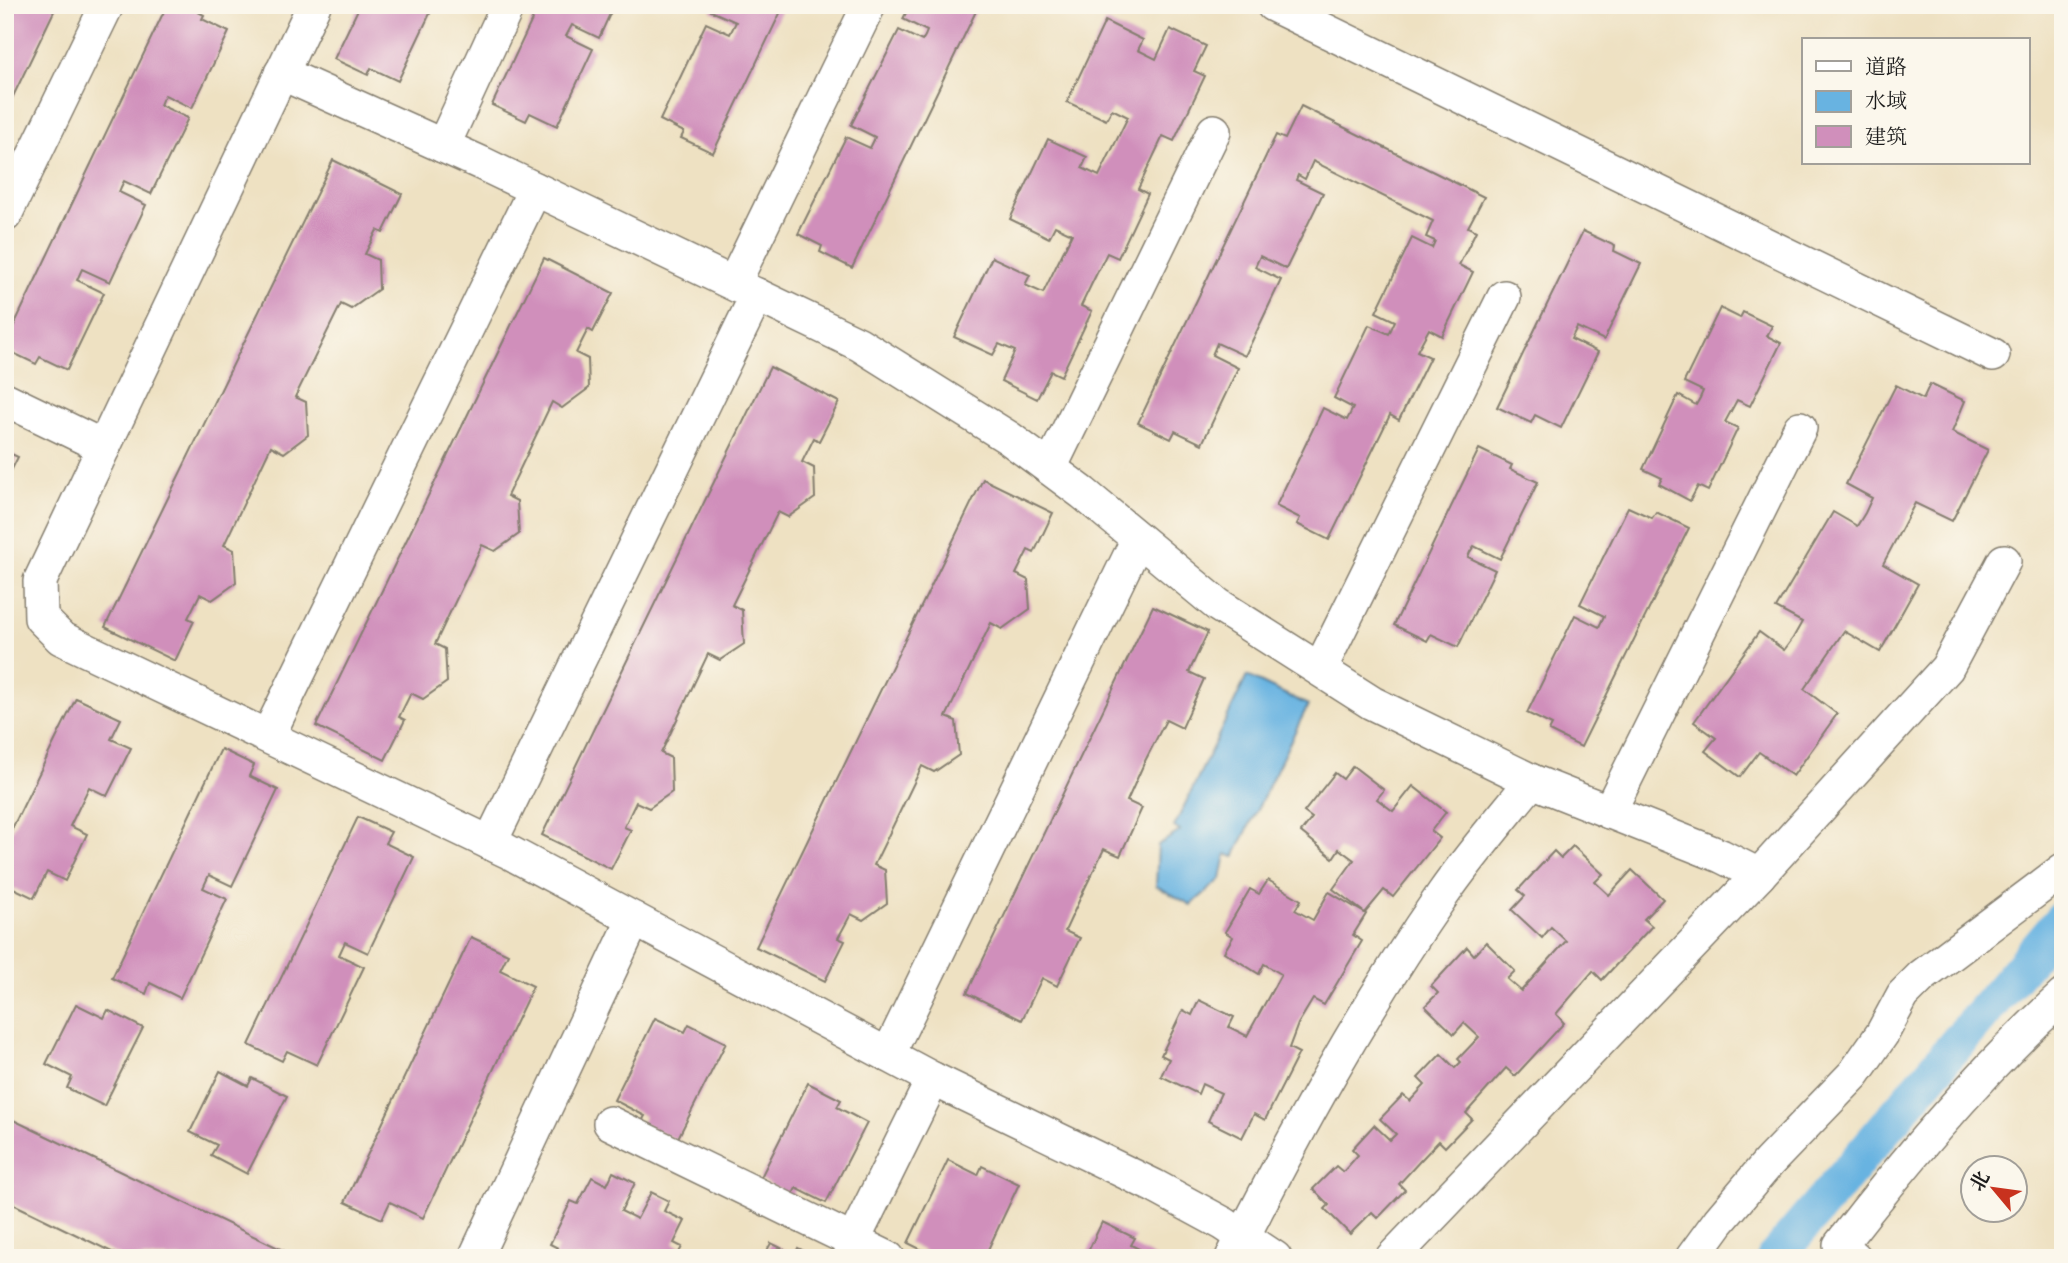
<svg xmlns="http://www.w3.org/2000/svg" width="2068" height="1263" font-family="Cardo,'Noto Serif SC',serif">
<rect width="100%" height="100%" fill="#fbf7ec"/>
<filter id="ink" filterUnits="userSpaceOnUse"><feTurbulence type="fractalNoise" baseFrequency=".0143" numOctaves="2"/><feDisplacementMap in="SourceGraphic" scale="14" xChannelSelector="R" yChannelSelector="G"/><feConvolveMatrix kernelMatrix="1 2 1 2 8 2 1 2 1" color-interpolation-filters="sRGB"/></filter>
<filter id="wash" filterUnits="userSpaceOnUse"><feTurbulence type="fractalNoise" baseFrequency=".00686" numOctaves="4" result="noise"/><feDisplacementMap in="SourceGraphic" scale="28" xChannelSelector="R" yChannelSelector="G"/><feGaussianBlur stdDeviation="1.57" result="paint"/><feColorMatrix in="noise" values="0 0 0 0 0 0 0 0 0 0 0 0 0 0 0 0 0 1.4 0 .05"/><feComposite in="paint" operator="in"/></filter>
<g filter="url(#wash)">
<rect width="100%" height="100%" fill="#eee1c2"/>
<polygon fill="#68b3e1" stroke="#42687e" stroke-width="2" points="1247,676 1308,705 1234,857 1226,854 1221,879 1191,905 1156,886 1158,845 1180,831 1174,827"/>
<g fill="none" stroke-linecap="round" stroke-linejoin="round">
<polyline stroke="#68b3e1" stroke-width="37" points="1775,1258 2063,918"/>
</g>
<g id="blocks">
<g fill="#d08fbb">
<polygon points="5,5 57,5 5,113"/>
<polygon points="167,5 185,5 204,15 202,19 229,32 192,108 165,95 162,100 160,105 188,118 151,194 124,181 121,187 119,192 146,205 110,282 82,269 77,280 104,293 67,370 40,357 36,364 5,349 5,344"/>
<polygon points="360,5 434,5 398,81 371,68 368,75 334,59"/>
<polygon points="539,5 614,5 599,38 572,25 566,36 593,49 557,126 530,113 526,121 492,105"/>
<polygon points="714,5 784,5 713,153 681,138 684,132 660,120 706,23 730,34 736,22 711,11"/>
<polygon points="910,5 979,5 852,268 820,252 822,246 798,234 846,137 870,148 873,142 875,137 851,125 899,30 922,41 925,36 927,31 903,19"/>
<polygon points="1105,21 1143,40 1138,50 1156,59 1170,29 1206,46 1194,71 1205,76 1174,141 1163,136 1138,189 1148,194 1118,258 1107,253 1093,281 1081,306 1092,311 1061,376 1051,371 1037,399 1001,381 1015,351 999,344 993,355 954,337 992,257 1030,275 1025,285 1043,293 1072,234 1055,226 1049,238 1010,219 1048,139 1087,157 1082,168 1099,176 1128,117 1112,109 1106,120 1067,102"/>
<polygon points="1301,106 1484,197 1468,227 1476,231 1459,265 1473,272 1442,336 1429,329 1417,351 1430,357 1399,420 1390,415 1329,540 1297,524 1300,518 1276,506 1323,408 1347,420 1353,408 1334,398 1369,325 1389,334 1395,321 1376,312 1412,238 1432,248 1435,241 1426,237 1433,221 1313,161 1305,179 1298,175 1296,180 1323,193 1286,269 1260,256 1255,267 1281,280 1245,356 1217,343 1212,355 1238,368 1202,444 1175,431 1171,439 1138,423 1276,135 1285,139"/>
<polygon points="333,160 402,194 383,233 377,230 365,254 378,260 379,289 351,309 341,304 295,397 306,402 308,435 284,453 271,446 224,545 234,550 236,583 212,600 200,594 188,618 194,621 175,661 105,627"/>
<polygon points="1583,231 1615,246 1614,251 1641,264 1604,340 1577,327 1571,339 1598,352 1561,428 1535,415 1531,423 1497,407"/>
<polygon points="544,258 613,293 593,332 588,329 576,353 588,359 589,388 562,408 552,402 507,496 517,501 519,534 495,551 482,545 435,644 445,649 447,682 423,699 411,693 399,717 405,720 385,760 316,726"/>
<polygon points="1720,308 1740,318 1743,312 1772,326 1767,336 1781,343 1750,406 1737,400 1725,422 1738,428 1708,491 1698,486 1690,501 1659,484 1662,478 1643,469 1678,395 1696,405 1700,398 1703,391 1684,382"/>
<polygon points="770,367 839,402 819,441 814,438 802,462 814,468 815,498 788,517 778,512 732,605 742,610 744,644 720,660 708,654 661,753 671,758 672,792 649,808 636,802 624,827 631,830 611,869 542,835"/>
<polygon points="1930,384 1965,401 1952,432 1988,450 1952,521 1915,503 1883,564 1918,584 1880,652 1844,631 1804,689 1837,714 1793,776 1759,752 1740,777 1705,751 1716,738 1694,722 1759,632 1784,650 1793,638 1802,622 1776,608 1833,512 1857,526 1865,513 1872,498 1846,484 1896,385 1923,399"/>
<polygon points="1479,449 1512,465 1510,469 1538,482 1500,559 1474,546 1470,552 1468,557 1495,570 1458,647 1431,634 1427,641 1394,625"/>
<polygon points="5,451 18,457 5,483"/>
<polygon points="983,479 1053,513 1034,553 1028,550 1016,574 1028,580 1030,609 1002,629 991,623 946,717 956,721 959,755 934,772 922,766 874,865 885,870 887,903 863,920 851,914 838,938 845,941 825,981 756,947"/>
<polygon points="1628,507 1652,518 1656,512 1689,528 1581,747 1549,731 1552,725 1527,713 1575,615 1599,627 1604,616 1580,604"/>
<polygon points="1153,606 1208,632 1189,672 1204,679 1182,728 1166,720 1145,761 1127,801 1142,808 1120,856 1104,849 1084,890 1065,931 1080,938 1057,986 1042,978 1022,1020 967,993"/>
<polygon points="76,698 121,719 111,739 131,748 107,796 89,787 70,826 87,834 65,881 47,872 34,898 5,884 5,843"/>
<polygon points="221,749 254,765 249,776 278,790 232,886 209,875 203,888 227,899 180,998 150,983 146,994 112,978"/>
<polygon points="1353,766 1384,790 1377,799 1393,811 1413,786 1446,812 1431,831 1440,838 1393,897 1384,890 1365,913 1333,889 1354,860 1339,849 1333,858 1301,832 1312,818 1304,812 1335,773 1343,779"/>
<polygon points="358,817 391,832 385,843 414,857 368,953 345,942 339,955 364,967 317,1065 287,1051 282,1061 249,1045"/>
<polygon points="1573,846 1603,874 1595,882 1609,895 1632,870 1663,899 1644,919 1652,926 1602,980 1593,971 1556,1014 1564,1023 1515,1076 1506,1068 1466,1113 1472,1119 1445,1147 1439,1141 1420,1161 1399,1184 1405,1190 1378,1218 1372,1212 1350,1234 1325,1209 1329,1205 1313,1189 1336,1166 1343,1172 1358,1155 1352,1149 1374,1125 1390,1140 1396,1134 1380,1119 1403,1095 1410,1101 1425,1085 1418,1078 1441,1054 1455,1068 1461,1062 1458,1059 1479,1037 1464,1023 1454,1034 1425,1006 1438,993 1431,986 1467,947 1474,955 1486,942 1515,971 1507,979 1521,991 1566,941 1551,927 1542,938 1512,910 1525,896 1518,890 1554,851 1561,858"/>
<polygon points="1268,880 1301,900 1295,910 1313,920 1329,892 1366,914 1353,935 1362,941 1324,1005 1313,999 1298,1024 1289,1048 1299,1053 1265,1120 1254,1114 1242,1138 1208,1121 1221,1093 1202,1084 1198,1094 1161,1076 1169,1059 1161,1055 1183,1010 1192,1015 1199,1000 1234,1017 1229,1027 1247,1036 1281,974 1264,964 1259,974 1224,952 1233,937 1225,932 1250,889 1259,894"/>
<polygon points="471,937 508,954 500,970 533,986 423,1218 390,1202 382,1219 345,1202"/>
<polygon points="76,1004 104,1018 108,1010 143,1028 104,1106 67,1088 72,1077 46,1064"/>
<polygon points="655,1018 685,1032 689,1024 726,1043 677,1140 641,1123 645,1116 614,1100"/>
<polygon points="220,1071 248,1086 252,1078 287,1096 247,1174 211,1155 217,1145 190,1132"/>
<polygon points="808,1083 841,1100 837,1107 867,1123 826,1203 796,1188 792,1196 760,1179"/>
<polygon points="5,1116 299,1258 124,1258 5,1200"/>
<polygon points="948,1160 978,1175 982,1166 1019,1184 984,1258 938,1258 908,1243"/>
<polygon points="613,1172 635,1183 621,1211 637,1219 651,1192 669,1201 664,1211 685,1221 674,1243 682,1247 676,1258 553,1258 558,1248 550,1244 571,1201 578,1204 592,1177 607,1185"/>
<polygon points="1102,1222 1135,1238 1131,1245 1157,1258 1085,1258"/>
<polygon points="771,1243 795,1255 798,1248 817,1258 763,1258"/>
</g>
</g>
</g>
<g filter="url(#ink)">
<use href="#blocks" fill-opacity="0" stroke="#857e6f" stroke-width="2"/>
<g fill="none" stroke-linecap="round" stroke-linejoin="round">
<defs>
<g id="street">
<polyline points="314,5 40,581 41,618 61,638 507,851 933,1079 1154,1186 1224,1224 1275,1258"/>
<polyline points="1273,5 1993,355"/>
<polyline points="281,73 481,163 859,344 1009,438 1083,493 1218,605 1372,703 1532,781 1721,856 1759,875"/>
<polyline points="443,146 508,5"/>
<polyline points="5,215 107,5"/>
<polyline points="734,283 869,5"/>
<polyline points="5,399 104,447"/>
<polyline points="1050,468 1214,131"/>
<polyline points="1320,669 1504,297"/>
<polyline points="268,736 535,189"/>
<polyline points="1609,812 1800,428"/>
<polyline points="490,843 757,295"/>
<polyline points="888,1055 1138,539"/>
<polyline points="610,1123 888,1258"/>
<polyline points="853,1241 933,1079"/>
<polyline points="475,1258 634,919"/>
<path d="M1232,1258C1296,1132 1363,1009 1443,894C1470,855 1502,818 1532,781"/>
<polyline points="1392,1258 1759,875 1947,668 2004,561"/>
<polyline points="1692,1258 1719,1221 1769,1162 1854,1074 1882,1034 1903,995 1922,976 2063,870"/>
<path d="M1855,1258L1840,1245C1908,1157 1981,1071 2063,996"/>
</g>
</defs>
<use href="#street" stroke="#857e6f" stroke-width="36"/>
<use href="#street" stroke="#fff" stroke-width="33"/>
</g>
</g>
<rect width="2068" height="1263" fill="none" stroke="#fbf7ec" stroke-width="28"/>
<rect x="1802" y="38" width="228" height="126" fill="#fbf7ec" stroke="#a29f99" stroke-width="2"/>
<rect x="1816" y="61" width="35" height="10" fill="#ffffff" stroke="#a29f99" stroke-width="2"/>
<text x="1865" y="74" font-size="21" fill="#1c1c1c">道路</text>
<rect x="1816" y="91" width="35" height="21" fill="#68b3e1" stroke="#a29f99" stroke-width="2"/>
<text x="1865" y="108" font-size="21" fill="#1c1c1c">水域</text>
<rect x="1816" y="126" width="35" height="21" fill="#d08fbb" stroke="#a29f99" stroke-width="2"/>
<text x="1865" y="144" font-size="21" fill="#1c1c1c">建筑</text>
<g transform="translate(1994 1189) rotate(299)"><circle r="33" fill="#fbf7ec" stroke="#a29f99" stroke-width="2"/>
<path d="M0-5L12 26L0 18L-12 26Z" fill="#c8321e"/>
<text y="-10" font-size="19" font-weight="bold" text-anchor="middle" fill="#1c1c1c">北</text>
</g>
</svg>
